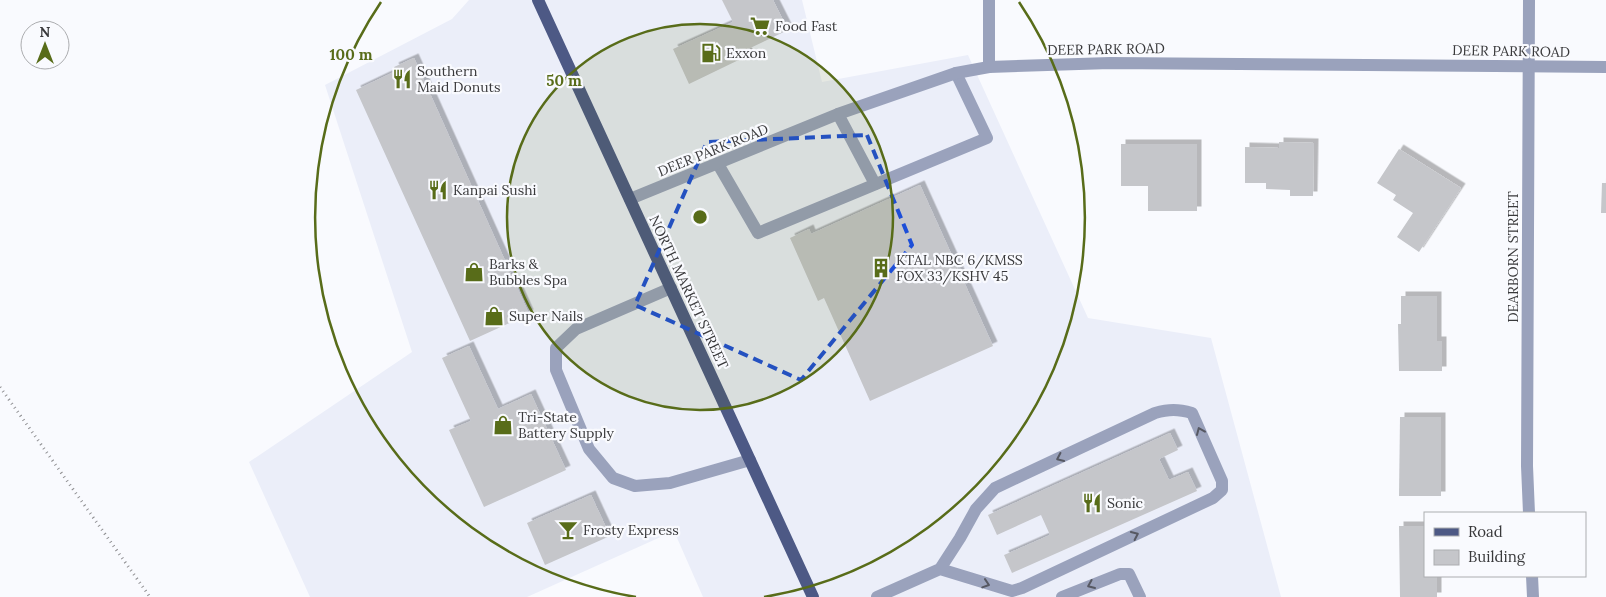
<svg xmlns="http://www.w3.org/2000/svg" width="1606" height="597" font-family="Lora,serif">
<defs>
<filter id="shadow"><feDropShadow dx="4.5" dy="-4.5" stdDeviation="0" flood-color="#0004"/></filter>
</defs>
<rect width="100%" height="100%" fill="#f9fafe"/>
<polygon fill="#ebeef9" points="469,0 802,0 822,82 968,55 1088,318 1211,338 1281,597 703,597 674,531 527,597 310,597 249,462 412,352 325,85 452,19"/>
<g fill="#c5c6ca" filter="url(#shadow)">
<polygon points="722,0 773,0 788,30 746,50 749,55 689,84 673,49 733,22"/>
<polygon points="414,58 529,314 470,341 356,90 396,71 394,67"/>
<polygon points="1279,142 1314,143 1313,196 1290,196 1290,190 1266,189 1266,183 1245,183 1245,147 1279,148"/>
<polygon points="1121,144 1197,144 1197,211 1148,211 1148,186 1121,186"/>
<polygon points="1399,149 1461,188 1419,252 1397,237 1413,213 1393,200 1396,195 1377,183"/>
<polygon points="1602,183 1606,183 1606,213 1601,213"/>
<polygon points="920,185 993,346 870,401 824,298 818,301 790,238 809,229 811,234"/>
<polygon points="1401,296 1437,296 1437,341 1442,341 1442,371 1399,371 1398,324 1401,324"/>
<polygon points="469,346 498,409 531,394 566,470 484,507 449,430 471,421 442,358"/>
<polygon points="1400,417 1441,417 1441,496 1399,496"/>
<polygon points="1170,433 1178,450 1159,459 1169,480 1188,472 1197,491 1012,573 1004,555 1050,535 1041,515 997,535 988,515"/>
<polygon points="591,495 610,536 545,565 527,523"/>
<polygon points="1399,526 1425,526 1425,576 1437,576 1437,597 1400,597"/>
</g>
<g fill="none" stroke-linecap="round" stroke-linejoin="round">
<polyline stroke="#909093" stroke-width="3" stroke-dasharray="1 4" stroke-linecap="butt" points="0,387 150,597"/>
<g stroke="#9aa2bc" stroke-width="12">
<polyline points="838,114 875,184"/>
<polyline points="718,164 758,233 987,138 956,73"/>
<polyline points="671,288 576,329 556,348 556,370 589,449 613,478 635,486 670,483 750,460"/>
<path d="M877,597L940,569L960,538L976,509L995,488L1155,413C1169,409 1178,409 1192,413L1222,481V490L1213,498L1022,588L1012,591L940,569"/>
<polyline points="1062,597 1120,574 1129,574 1140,597"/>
</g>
<g stroke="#9aa2bc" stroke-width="12">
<polyline points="1529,0 1527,466 1529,513"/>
<polyline points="989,67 989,0"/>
<polyline points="630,199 838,114 956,73 989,67 1110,63 1606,67"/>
<polyline points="1532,576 1533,597"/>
</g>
<polyline stroke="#4d5985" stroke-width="12" points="538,0 813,597"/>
</g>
<defs><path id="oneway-chevron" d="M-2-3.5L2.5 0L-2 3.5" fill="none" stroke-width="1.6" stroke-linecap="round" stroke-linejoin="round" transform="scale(1.25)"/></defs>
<g stroke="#565862">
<use href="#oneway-chevron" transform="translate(1200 431) rotate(-113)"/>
<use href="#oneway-chevron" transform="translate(1060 458) rotate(155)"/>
<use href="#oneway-chevron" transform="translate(1135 535) rotate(-25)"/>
<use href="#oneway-chevron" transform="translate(986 584) rotate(18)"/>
<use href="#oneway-chevron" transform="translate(1091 585) rotate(157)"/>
</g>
<path fill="none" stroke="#1d4ed8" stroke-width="4" stroke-dasharray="10 6" stroke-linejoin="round" d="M867,135L912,245L801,380L635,305L707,142Z"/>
<circle cx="700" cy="217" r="193" fill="#586c19" fill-opacity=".12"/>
<g fill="none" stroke="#586c19" stroke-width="2.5">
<circle cx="700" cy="217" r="193"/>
<path d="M636 597A385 385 0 0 1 381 2M1019 2A385 385 0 0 1 764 597"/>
</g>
<defs>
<symbol id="supermarket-bare" viewBox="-9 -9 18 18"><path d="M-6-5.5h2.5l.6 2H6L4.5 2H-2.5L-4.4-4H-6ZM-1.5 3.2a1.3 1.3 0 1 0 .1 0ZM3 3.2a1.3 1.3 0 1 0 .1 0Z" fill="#586c19" stroke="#f9fafe" stroke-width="2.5" paint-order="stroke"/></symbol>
<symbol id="fuel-bare" viewBox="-9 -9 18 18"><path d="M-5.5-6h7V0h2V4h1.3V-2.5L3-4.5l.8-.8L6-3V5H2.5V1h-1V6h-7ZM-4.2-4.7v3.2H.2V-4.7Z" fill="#586c19" stroke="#f9fafe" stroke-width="2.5" paint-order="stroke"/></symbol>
<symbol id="restaurant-bare" viewBox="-9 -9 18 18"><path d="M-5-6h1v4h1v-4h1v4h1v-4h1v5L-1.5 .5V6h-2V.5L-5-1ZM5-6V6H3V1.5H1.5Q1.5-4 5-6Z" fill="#586c19" stroke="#f9fafe" stroke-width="2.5" paint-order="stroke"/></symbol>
<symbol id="building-bare" viewBox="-9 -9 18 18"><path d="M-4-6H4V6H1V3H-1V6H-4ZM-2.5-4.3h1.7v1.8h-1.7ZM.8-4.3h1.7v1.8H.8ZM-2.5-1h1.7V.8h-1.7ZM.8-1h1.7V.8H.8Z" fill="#586c19" stroke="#f9fafe" stroke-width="2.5" paint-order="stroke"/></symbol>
<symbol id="shop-bare" viewBox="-9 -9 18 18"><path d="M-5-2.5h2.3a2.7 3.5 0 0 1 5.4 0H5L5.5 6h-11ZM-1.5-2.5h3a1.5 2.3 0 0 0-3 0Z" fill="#586c19" stroke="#f9fafe" stroke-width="2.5" paint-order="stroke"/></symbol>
<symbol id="bar-bare" viewBox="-9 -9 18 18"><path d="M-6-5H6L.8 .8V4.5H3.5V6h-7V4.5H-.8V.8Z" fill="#586c19" stroke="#f9fafe" stroke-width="2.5" paint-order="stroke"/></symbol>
</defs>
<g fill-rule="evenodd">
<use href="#supermarket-bare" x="746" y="12" width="28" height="28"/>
<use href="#fuel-bare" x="697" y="39" width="28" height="28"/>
<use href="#restaurant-bare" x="388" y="65" width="28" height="28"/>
<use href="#restaurant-bare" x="424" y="176" width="28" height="28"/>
<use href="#building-bare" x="867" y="254" width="28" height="28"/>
<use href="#shop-bare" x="460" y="258" width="28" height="28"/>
<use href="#shop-bare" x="480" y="302" width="28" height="28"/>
<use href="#shop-bare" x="489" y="411" width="28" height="28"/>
<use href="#restaurant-bare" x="1078" y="489" width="28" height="28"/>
<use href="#bar-bare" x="554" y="516" width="28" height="28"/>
</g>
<g text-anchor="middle" stroke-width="4.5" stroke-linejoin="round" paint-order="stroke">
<g font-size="14" fill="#39393b" stroke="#f9fafe" text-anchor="start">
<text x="775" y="31">Food Fast</text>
<text x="726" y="58">Exxon</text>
<text x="417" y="76">Southern<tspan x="417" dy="16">Maid Donuts</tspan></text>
<text x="453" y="195">Kanpai Sushi</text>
<text x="896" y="265">KTAL NBC 6/KMSS<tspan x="896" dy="16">FOX 33/KSHV 45</tspan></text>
<text x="489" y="269">Barks &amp;<tspan x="489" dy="16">Bubbles Spa</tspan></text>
<text x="509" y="321">Super Nails</text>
<text x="518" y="422">Tri-State<tspan x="518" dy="16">Battery Supply</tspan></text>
<text x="1107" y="508">Sonic</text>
<text x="583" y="535">Frosty Express</text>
</g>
<g font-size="14" fill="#39393b" stroke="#f9fafe">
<text transform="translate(1106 49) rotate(-1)" y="5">DEER PARK ROAD</text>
<text transform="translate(1511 51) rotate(1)" y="5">DEER PARK ROAD</text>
<text transform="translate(713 150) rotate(-22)" y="5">DEER PARK ROAD</text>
<text transform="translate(1513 257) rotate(-90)" y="5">DEARBORN STREET</text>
<text transform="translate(689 292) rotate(65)" y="5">NORTH MARKET STREET</text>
</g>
</g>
<circle cx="700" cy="217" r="8" fill="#586c19" stroke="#f9fafe" stroke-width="2.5"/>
<g font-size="15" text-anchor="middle" font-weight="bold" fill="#586c19" stroke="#f9fafe" stroke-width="4.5" stroke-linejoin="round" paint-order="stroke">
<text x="351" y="60">100 m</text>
<text x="564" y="86">50 m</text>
</g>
<rect x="1424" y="512" width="162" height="65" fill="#f9fafe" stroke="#acadb0"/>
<rect x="1434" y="528" width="25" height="8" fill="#4d5985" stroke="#acadb0"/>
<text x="1468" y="537" font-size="15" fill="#39393b">Road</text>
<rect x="1434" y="550" width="25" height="15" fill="#c5c6ca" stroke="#acadb0"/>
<text x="1468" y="562" font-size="15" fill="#39393b">Building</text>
<g transform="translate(45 45)"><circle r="24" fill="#f9fafe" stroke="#acadb0"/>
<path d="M0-4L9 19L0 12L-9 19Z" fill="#586c19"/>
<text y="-8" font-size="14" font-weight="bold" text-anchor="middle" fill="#39393b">N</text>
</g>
</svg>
